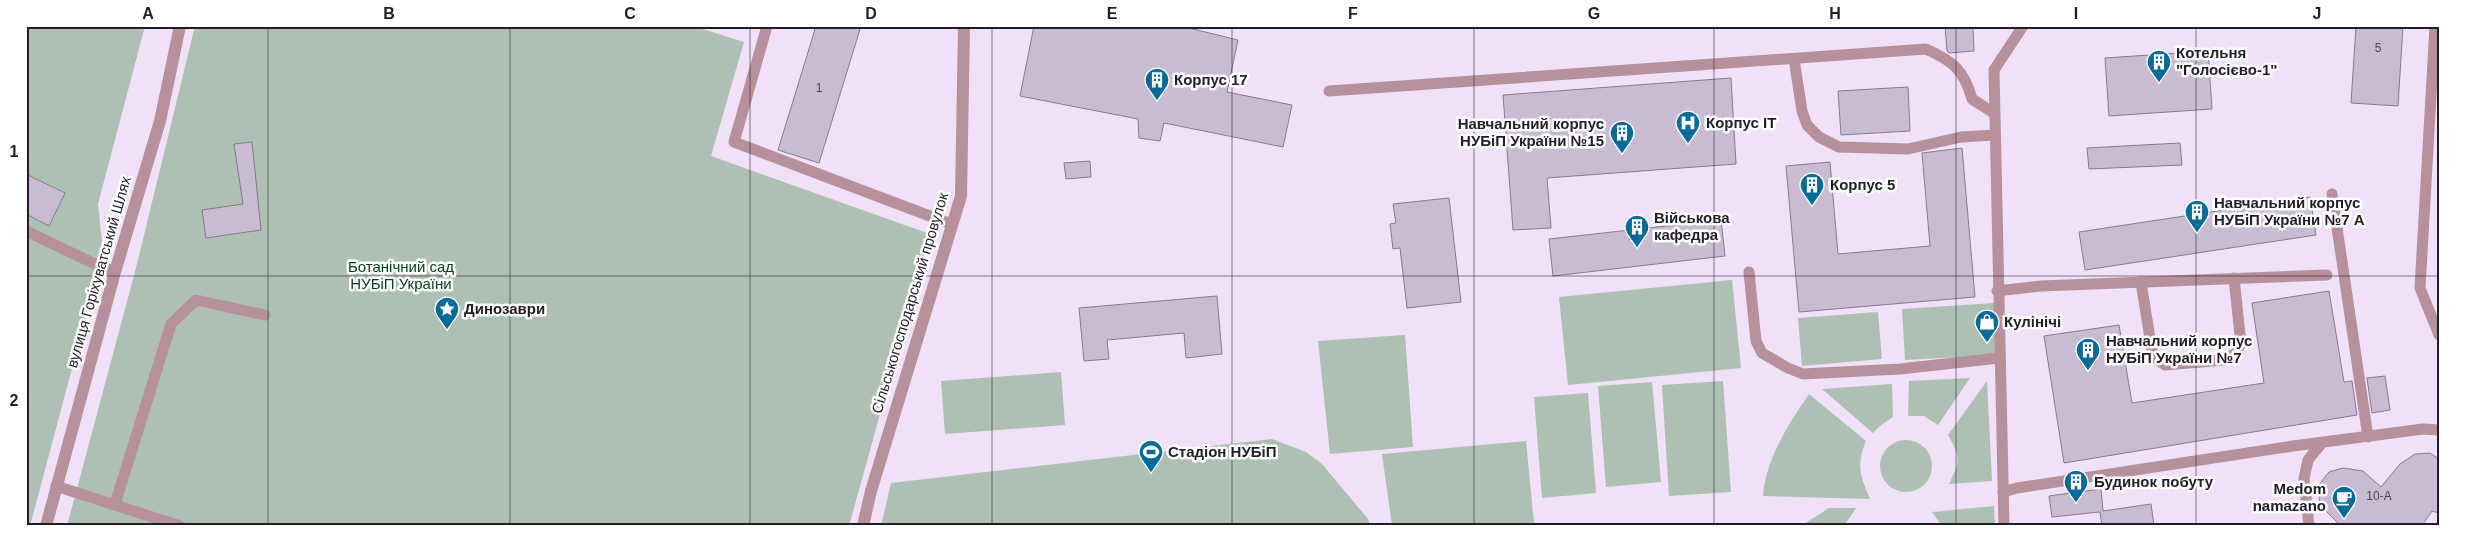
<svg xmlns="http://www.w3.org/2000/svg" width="2465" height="552" font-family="Arial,sans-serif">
<rect width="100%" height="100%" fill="#f0e1f8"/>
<g fill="#adc0b3">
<polygon points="26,26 145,26 98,204 103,252 30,526 26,526"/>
<polygon points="195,26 693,26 744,42 711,156 930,234 849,526 67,526 136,268"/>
<polygon points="1732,280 1741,368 1568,385 1559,297"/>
<polygon points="1994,303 1997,355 1905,360 1902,309"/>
<polygon points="1878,312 1882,359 1802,366 1798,318"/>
<polygon points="1405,335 1413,447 1330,454 1318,341"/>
<polygon points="1061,372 1065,425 945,434 941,381"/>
<polygon points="1970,378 1938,425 1924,416 1908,416 1909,381"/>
<polygon points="1723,381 1731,492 1669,496 1662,385"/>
<path d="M1987,381L1992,481L1949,484C1960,462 1961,457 1948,435Z"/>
<polygon points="1652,382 1661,482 1606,487 1598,386"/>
<polygon points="1892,384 1893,417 1881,425 1873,433 1822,389"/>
<polygon points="1588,393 1596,493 1542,498 1534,397"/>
<path d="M1809,394L1866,441C1856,465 1860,476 1870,499L1763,496C1766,458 1788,425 1809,394Z"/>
<polygon points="1272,439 1306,452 1322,464 1368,519 1370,526 881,526 891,483"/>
<circle cx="1906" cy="466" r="26"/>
<polygon points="1526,441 1534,523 1506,526 1392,526 1382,454"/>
<polygon points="1994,506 1995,526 1942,526 1932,512"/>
<polygon points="1829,508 1856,508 1844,526 1801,526"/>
</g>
<g fill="#c9bbd1" stroke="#877a8e">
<polygon points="816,26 861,26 819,163 778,150"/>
<polygon points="1034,26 1181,26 1238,40 1227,92 1292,105 1283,147 1164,123 1160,141 1139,138 1138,119 1020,96"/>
<polygon points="1945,26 1973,26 1974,51 1949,53 1947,51"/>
<polygon points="2356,26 2403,26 2398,106 2351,103"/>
<polygon points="2208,51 2212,109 2109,116 2105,58"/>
<polygon points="1731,78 1736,164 1547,178 1551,228 1513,230 1503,95"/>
<polygon points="1908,87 1910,131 1841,135 1838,91"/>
<polygon points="252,142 261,230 206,238 202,210 243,204 234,144"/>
<polygon points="2180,143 2182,165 2089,169 2087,148"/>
<polygon points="1962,148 1975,297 1799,312 1786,166 1830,162 1838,254 1930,246 1922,153"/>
<polygon points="1090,161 1091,177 1066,179 1064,163"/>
<polygon points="26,174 65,193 49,226 26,214"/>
<polygon points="2310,197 2316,235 2085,270 2079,232"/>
<polygon points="1449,198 1461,302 1407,308 1400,248 1393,249 1390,224 1396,223 1393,204"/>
<polygon points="1721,220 1725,256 1553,276 1549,239"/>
<polygon points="2329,291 2344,382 2352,381 2357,415 2064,463 2044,336 2119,325 2132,403 2264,383 2252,303"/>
<polygon points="1217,296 1222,354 1186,358 1184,333 1107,340 1109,359 1084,361 1079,308"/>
<polygon points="2385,376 2390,410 2372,413 2367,378"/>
<polygon points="2430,453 2439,459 2439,513 2432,511 2423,524 2341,526 2320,505 2318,486 2329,472 2343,468 2363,471 2381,487 2400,464 2415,454"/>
<polygon points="2101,489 2103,511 2151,504 2154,526 2102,526 2100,512 2052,517 2049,496"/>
</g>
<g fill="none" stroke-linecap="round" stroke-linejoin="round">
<g stroke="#b6909a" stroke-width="11">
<polyline points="767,26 734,142 951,224"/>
<polyline points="2435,26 2420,288 2439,335"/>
<polyline points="1794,59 1802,111 1807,125 1819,137 1839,147 1908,149 1961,137 1995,135"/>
<path d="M1329,91L1926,49C1953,61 1964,70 1972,99L1994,113"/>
<polyline points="2332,194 2368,437"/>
<polyline points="26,231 99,266 115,272"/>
<polyline points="1749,272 1756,341 1762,353 1788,368 1803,374 1900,369 1999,358"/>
<polyline points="2141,282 2153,357 2165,365 2225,360 2236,353 2240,345 2240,335 2234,278"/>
<polyline points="1997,291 2041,286 2327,275"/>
<polyline points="56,486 180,526"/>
<polyline points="2003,492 2017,488 2293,446 2423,429 2439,430"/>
<polyline points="115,504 171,324 196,300 265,315"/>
<polyline points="2004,526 1994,70 2023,26"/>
<polyline points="2309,526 2304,479 2308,460 2321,444"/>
</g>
<g stroke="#b6909a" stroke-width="12">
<polyline points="46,526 115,272 160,121 180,26"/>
<polyline points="863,526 871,491 961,196 964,26"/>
</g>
</g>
<path fill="none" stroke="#231e26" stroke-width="1" stroke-opacity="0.55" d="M268,26V526M510,26V526M750,26V526M992,26V526M1232,26V526M1474,26V526M1714,26V526M1956,26V526M2196,26V526M26,276H2439"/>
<defs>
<symbol id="building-pin" viewBox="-11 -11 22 30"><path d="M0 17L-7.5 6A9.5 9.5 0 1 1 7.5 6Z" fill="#066b99" stroke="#fff"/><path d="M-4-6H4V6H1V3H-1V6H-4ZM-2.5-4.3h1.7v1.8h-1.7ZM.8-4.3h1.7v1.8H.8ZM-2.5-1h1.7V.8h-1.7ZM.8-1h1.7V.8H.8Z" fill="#fff"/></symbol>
<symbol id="hospital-pin" viewBox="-11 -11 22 30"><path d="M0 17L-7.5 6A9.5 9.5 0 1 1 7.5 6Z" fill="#066b99" stroke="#fff"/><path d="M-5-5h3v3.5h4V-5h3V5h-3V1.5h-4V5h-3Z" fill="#fff"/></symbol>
<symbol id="sight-pin" viewBox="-11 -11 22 30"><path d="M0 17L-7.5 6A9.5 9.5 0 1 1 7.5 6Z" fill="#066b99" stroke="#fff"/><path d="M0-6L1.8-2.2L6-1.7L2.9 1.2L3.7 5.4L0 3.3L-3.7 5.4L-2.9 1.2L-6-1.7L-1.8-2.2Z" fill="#fff"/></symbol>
<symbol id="shop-pin" viewBox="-11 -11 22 30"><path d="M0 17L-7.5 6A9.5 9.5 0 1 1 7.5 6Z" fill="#066b99" stroke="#fff"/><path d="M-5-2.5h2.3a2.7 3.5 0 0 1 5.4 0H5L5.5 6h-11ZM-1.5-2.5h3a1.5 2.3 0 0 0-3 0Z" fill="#fff"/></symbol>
<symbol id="stadium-pin" viewBox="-11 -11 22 30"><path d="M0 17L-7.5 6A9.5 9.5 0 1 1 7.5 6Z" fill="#066b99" stroke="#fff"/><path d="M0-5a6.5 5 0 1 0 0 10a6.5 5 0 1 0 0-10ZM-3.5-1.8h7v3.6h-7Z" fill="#fff"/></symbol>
<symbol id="cafe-pin" viewBox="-11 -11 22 30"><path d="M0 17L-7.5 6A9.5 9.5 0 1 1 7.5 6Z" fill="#066b99" stroke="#fff"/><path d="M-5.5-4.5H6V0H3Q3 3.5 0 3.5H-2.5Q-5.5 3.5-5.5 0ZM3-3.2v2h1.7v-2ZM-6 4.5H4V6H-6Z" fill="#fff"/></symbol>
</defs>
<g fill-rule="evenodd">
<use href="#building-pin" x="2145" y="48" width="28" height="38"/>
<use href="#building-pin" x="1143" y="66" width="28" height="38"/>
<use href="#hospital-pin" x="1674" y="109" width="28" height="38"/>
<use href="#building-pin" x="1608" y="119" width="28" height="38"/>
<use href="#building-pin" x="1798" y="171" width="28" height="38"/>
<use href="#building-pin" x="2183" y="198" width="28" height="38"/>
<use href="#building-pin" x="1623" y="213" width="28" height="38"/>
<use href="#sight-pin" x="433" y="295" width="28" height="38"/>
<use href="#shop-pin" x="1973" y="308" width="28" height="38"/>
<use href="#building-pin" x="2074" y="336" width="28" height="38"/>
<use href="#stadium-pin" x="1137" y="438" width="28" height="38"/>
<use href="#building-pin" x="2062" y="468" width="28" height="38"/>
<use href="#cafe-pin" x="2330" y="484" width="28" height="38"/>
</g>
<g text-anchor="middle" stroke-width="5" stroke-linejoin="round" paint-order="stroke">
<g font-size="12" fill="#4c4551">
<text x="2378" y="52">5</text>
<text x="819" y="92">1</text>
<text x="2379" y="500">10-А</text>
</g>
<g font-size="15" font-weight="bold" fill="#231e26" stroke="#fff" text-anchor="start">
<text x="2176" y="58">Котельня<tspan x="2176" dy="17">"Голосієво-1"</tspan></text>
<text x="1174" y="85">Корпус 17</text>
<text x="1706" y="128">Корпус ІТ</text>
<text x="1604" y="129" text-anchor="end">Навчальний корпус<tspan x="1604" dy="17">НУБіП України №15</tspan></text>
<text x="1830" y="190">Корпус 5</text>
<text x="2214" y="208">Навчальний корпус<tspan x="2214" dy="17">НУБіП України №7 А</tspan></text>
<text x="1654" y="223">Військова<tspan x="1654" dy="17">кафедра</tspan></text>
<text x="464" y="314">Динозаври</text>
<text x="2004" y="327">Кулінічі</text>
<text x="2106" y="346">Навчальний корпус<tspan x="2106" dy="17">НУБіП України №7</tspan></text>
<text x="1168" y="457">Стадіон НУБіП</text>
<text x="2094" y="487">Будинок побуту</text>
<text x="2326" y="494" text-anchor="end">Medom<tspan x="2326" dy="17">namazano</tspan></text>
</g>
<g font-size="15" fill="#084024" stroke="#fff">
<text x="401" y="272">Ботанічний сад<tspan x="401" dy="17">НУБіП України</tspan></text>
</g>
<g font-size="15" fill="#231e26" stroke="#fff">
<text transform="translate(99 272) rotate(-74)" y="5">вулиця Горіхуватський Шлях</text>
<text transform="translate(910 303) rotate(-73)" y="5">Сільськогосподарський провулок</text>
</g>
</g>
<rect width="2465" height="552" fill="none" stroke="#ffffff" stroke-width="55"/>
<rect x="28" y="28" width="2410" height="496" fill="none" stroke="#231e26" stroke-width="2"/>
<g font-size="16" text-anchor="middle" font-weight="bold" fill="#231e26">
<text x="148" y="19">A</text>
<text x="389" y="19">B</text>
<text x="630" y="19">C</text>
<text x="871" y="19">D</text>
<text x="1112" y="19">E</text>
<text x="1353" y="19">F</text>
<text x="1594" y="19">G</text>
<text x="1835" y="19">H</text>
<text x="2076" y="19">I</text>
<text x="2317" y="19">J</text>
<text x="14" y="157">1</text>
<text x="14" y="406">2</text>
</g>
</svg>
